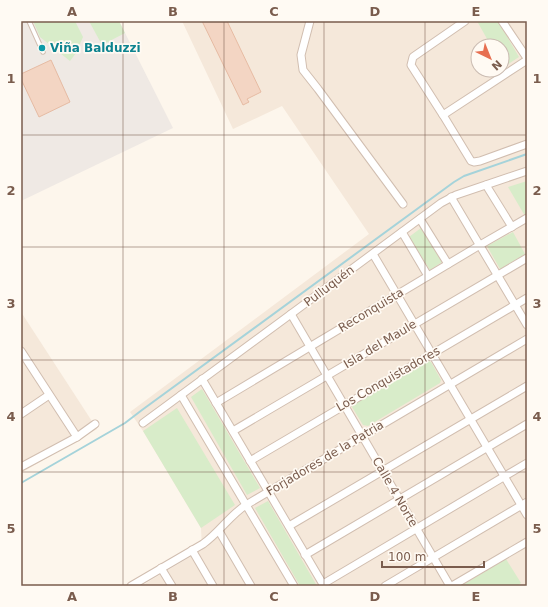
<svg xmlns="http://www.w3.org/2000/svg" width="548" height="607" font-family="'DejaVu Sans',sans-serif">
<rect width="100%" height="100%" fill="#fdf6ec"/>
<g fill="#f5e8da" fill-rule="evenodd">
<path d="M182,21H527V586H141L202,550L201,528L143,431L130,412L369,234L282,106L233,129ZM478,46H502V70H478Z"/>
<polygon points="21,312 97,429 21,473"/>
</g>
<polygon fill="#efe9e4" points="21,21 119,21 173,128 21,201"/>
<g fill="#d8ecc9">
<polygon points="33,21 75,21 83,37 76,53 70,61 40,37"/>
<polygon points="89,21 119,21 125,33 102,45"/>
<polygon points="477,21 498,21 519,57 504,67 502,64 502,46 491,46"/>
<polygon points="527,181 527,214 525,216 508,187"/>
<polygon points="421,228 442,262 430,270 409,237"/>
<polygon points="513,232 525,254 500,269 487,246"/>
<polygon points="425,359 431,362 441,380 440,383 368,426 363,425 352,407 354,403"/>
<polygon points="202,389 260,488 247,495 191,397"/>
<polygon points="177,408 235,505 201,528 143,431"/>
<polygon points="268,501 317,586 300,586 255,508"/>
<polygon points="506,559 521,583 517,586 461,586"/>
</g>
<g fill="none" stroke-linecap="round" stroke-linejoin="round">
<polyline stroke="#a5d3da" stroke-width="2" points="21,483 125,423 142,410 454,182 464,176 527,154"/>
</g>
<g fill="#f3d5c3" stroke="#e6bba3">
<polygon points="202,21 227,21 261,92 247,99 249,102 243,105"/>
<polygon points="51,60 70,102 39,117 21,79 21,74"/>
</g>
<g fill="none" stroke-linecap="round" stroke-linejoin="round">
<defs>
<polyline id="lane" points="29,21 43,52"/>
<g id="street">
<polyline points="310,21 301,55 303,70 318,89 403,204"/>
<polyline points="465,21 413,57 411,65 443,115 471,161 474,162 480,161 527,144"/>
<polyline points="502,21 527,58"/>
<polyline points="443,115 527,60"/>
<polyline points="486,185 512,227"/>
<polyline points="451,197 527,325"/>
<polyline points="420,219 448,264"/>
<polyline points="402,232 428,276"/>
<polyline points="373,254 527,515"/>
<polyline points="291,314 450,586"/>
<polyline points="21,351 77,437"/>
<polyline points="202,379 324,586"/>
<polyline points="181,395 294,586"/>
<polyline points="216,403 480,245 527,218"/>
<polyline points="21,414 49,395"/>
<polyline points="143,423 291,314 441,203 456,195 527,171"/>
<polyline points="233,431 527,258"/>
<polyline points="250,461 527,298"/>
<polyline points="21,467 77,437 95,424"/>
<polyline points="289,526 527,386"/>
<polyline points="219,531 251,586"/>
<polyline points="192,550 213,586"/>
<polyline points="305,555 527,424"/>
<polyline points="161,568 172,586"/>
<polyline points="323,584 527,463"/>
<path d="M131,586L203,544C219,533 230,515 246,505L527,339"/>
<polyline points="385,586 527,502"/>
<polyline points="452,586 527,542"/>
</g>
</defs>
<use href="#lane" stroke="#d1beb0" stroke-width="5.5"/>
<use href="#street" stroke="#d1beb0" stroke-width="9"/>
<use href="#lane" stroke="#fff" stroke-width="3.5"/>
<use href="#street" stroke="#fff" stroke-width="7"/>
</g>
<path fill="none" stroke="#7a5c4d" stroke-width="1" stroke-opacity="0.55" d="M123,21V586M224,21V586M324,21V586M425,21V586M21,135H527M21,247H527M21,360H527M21,472H527"/>
<circle fill="#0f9aa8" stroke="#fffaf3" stroke-width="1.5" cx="42" cy="48" r="4"/>
<g text-anchor="middle" stroke-width="3.5" stroke-linejoin="round" paint-order="stroke">
<g font-size="12" font-weight="bold" fill="#0d838f" stroke="#fffaf3" text-anchor="start">
<text x="50" y="52">Viña Balduzzi</text>
</g>
<g font-size="12" fill="#7a5c4d" stroke="#fffaf3">
<text transform="translate(329 286) rotate(-37)" y="4">Pulluquén</text>
<text transform="translate(371 310) rotate(-31)" y="4">Reconquista</text>
<text transform="translate(380 344) rotate(-31)" y="4">Isla del Maule</text>
<text transform="translate(388 379) rotate(-30)" y="4">Los Conquistadores</text>
<text transform="translate(325 458) rotate(-31)" y="4">Forjadores de la Patria</text>
<text transform="translate(395 492) rotate(60)" y="4">Calle 4 Norte</text>
</g>
</g>
<rect width="548" height="607" fill="none" stroke="#fffaf3" stroke-width="44"/>
<g transform="translate(490 58) rotate(137)"><circle r="19" fill="#fffaf3" stroke="#cabbb1"/>
<path d="M0-3L7 15L0 10L-7 15Z" fill="#e76f51"/>
<text y="-6" font-size="11" font-weight="bold" text-anchor="middle" fill="#7a5c4d">N</text>
</g>
<path d="M382 561v6h102v-6" fill="none" stroke="#7a5c4d" stroke-width="2"/>
<text x="388" y="561" font-size="12" fill="#7a5c4d" stroke="#fffaf3" stroke-width="3" paint-order="stroke">100 m</text>
<rect x="22" y="22" width="504" height="563" fill="none" stroke="#7a5c4d" stroke-width="1.5"/>
<g font-size="13" text-anchor="middle" font-weight="bold" fill="#7a5c4d">
<text x="72" y="16">A</text>
<text x="173" y="16">B</text>
<text x="274" y="16">C</text>
<text x="375" y="16">D</text>
<text x="476" y="16">E</text>
<text x="11" y="83">1</text>
<text x="537" y="83">1</text>
<text x="11" y="195">2</text>
<text x="537" y="195">2</text>
<text x="11" y="308">3</text>
<text x="537" y="308">3</text>
<text x="11" y="421">4</text>
<text x="537" y="421">4</text>
<text x="11" y="533">5</text>
<text x="537" y="533">5</text>
<text x="72" y="601">A</text>
<text x="173" y="601">B</text>
<text x="274" y="601">C</text>
<text x="375" y="601">D</text>
<text x="476" y="601">E</text>
</g>
</svg>
